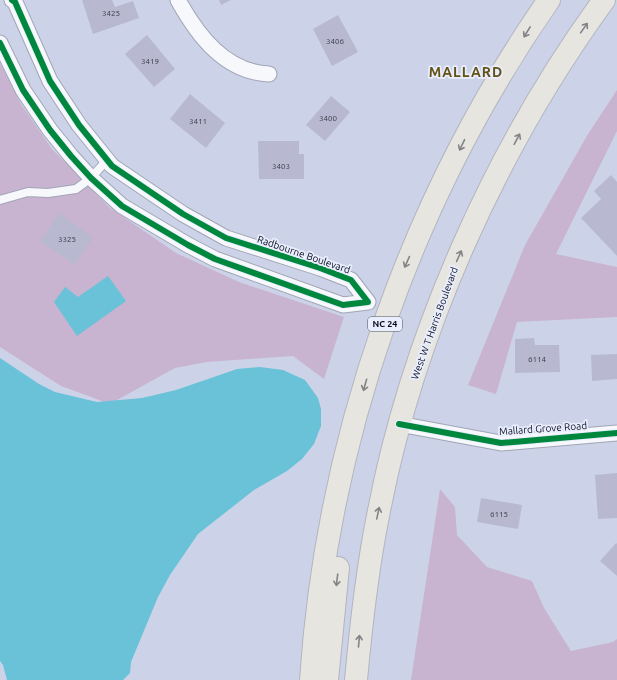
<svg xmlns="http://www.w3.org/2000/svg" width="617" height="680" font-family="Ubuntu,sans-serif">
<rect width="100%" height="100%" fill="#ccd3e8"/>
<g fill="#c8b4d1">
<polygon points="0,63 21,104 52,149 109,207 176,253 239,282 344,317 324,379 293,356 207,362 175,368 110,404 61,386 0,347"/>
<polygon points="617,90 617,131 556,254 617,267 617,317 517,322 496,394 468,385 525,245 588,134"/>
<polygon points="440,489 455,507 457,535 487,567 532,581 544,608 571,651 613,642 617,639 617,680 411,680"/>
</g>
<g fill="#69c2d8">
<polygon points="108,276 126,301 77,336 54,302 65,287 78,297"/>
<polygon points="0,358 39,384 55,392 97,402 142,398 176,390 237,369 260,367 283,370 305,380 318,398 321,409 321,426 314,444 302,459 287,471 254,490 198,534 170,575 158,597 131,662 130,673 123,680 7,680 3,665 0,661"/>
</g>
<g fill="#b8b9d0">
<polygon points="82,0 112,0 115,7 133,1 139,18 93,34"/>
<polygon points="219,0 231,0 221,5"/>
<polygon points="338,15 358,52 332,66 313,29"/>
<polygon points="147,35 175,69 154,87 125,54"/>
<polygon points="190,94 225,123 206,148 170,119"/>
<polygon points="331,96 350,112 325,141 306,125"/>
<polygon points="258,141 299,141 299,154 304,154 304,179 259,179"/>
<polygon points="611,175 617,182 617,256 581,218 601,199 594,191"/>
<polygon points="59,213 93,237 75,265 40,241"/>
<polygon points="534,338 535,345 559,345 560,372 515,373 515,339"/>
<polygon points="617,354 617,379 592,381 591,355"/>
<polygon points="617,473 617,518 598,519 595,475"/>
<polygon points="481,498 522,505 518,529 477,522"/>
<polygon points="616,543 617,544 617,576 600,561"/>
</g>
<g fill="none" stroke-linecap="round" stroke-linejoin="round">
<defs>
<polyline id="service" points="0,200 28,192 48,193 76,189 91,178 107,160"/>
<g id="minor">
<path d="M178,0C198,36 225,72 269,74"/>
<polyline points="0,43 23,90 50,130 71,156 91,178 122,206 188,245 215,259 343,305 368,302 351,280 320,268 226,238 183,214 112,166 79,125 50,81 15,2 12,0"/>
<polyline points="399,424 501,443 617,433"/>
</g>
<g id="primary">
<path d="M311,680C327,439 411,198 549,0"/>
<polyline points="327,680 338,568"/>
<path d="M356,680C361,625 367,570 378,516C412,335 496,148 604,0"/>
</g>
</defs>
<use href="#service" stroke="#a1a5b5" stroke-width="10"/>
<use href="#minor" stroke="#a1a5b5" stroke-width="17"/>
<use href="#primary" stroke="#b2b5c0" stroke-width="24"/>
<use href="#service" stroke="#f7f8fc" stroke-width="8"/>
<use href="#minor" stroke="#f7f8fc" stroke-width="15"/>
<use href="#primary" stroke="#e6e5e0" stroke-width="22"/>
<defs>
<g id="cycleway">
<polyline points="0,43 23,90 50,130 71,156 91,178 122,206 188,245 215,259 343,305 368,302 351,280 320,268 226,238 183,214 112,166 79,125 50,81 15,2 12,0"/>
<polyline points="399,424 501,443 617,433"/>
</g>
</defs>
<use href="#cycleway" stroke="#e9eefe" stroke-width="8"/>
<use href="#cycleway" stroke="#00873e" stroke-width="6"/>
</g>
<defs><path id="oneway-shaft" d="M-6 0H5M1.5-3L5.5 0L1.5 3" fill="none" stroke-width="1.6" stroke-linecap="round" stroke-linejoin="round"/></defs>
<g stroke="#838386">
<use href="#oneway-shaft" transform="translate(584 28) rotate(-55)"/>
<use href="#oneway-shaft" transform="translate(527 32) rotate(122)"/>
<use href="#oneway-shaft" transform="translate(517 139) rotate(-62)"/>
<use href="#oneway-shaft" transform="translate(462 145) rotate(116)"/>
<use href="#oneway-shaft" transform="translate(459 256) rotate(-66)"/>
<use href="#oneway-shaft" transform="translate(407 262) rotate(114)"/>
<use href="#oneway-shaft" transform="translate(365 385) rotate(106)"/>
<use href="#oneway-shaft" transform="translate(378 513) rotate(-78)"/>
<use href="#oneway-shaft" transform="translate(337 580) rotate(97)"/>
<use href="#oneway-shaft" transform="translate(359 641) rotate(-85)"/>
</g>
<g text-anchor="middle" stroke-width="3.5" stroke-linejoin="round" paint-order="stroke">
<g font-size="8" fill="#353747">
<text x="111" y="16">3425</text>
<text x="335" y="44">3406</text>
<text x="150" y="64">3419</text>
<text x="328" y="121">3400</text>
<text x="198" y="124">3411</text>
<text x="281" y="169">3403</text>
<text x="67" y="242">3325</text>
<text x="537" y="362">6114</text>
<text x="499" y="517">6115</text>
</g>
<rect fill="#e9eefe" stroke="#4c505e" stroke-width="1" x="368" y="317" width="34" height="14" rx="3"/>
<g font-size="9" font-weight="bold" fill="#090c19">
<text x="385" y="327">NC 24</text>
</g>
<g font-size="10" fill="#090c19" stroke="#e9eefe">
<text transform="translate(304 254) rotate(19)" y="4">Radbourne Boulevard</text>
<text transform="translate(434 323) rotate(-70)" y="4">West W T Harris Boulevard</text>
<text transform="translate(543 428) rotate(-4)" y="4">Mallard Grove Road</text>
</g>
<g font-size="14" font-weight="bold" letter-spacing="1" fill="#635115" stroke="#e9eefe">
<text x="466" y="77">MALLARD</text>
</g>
</g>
</svg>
